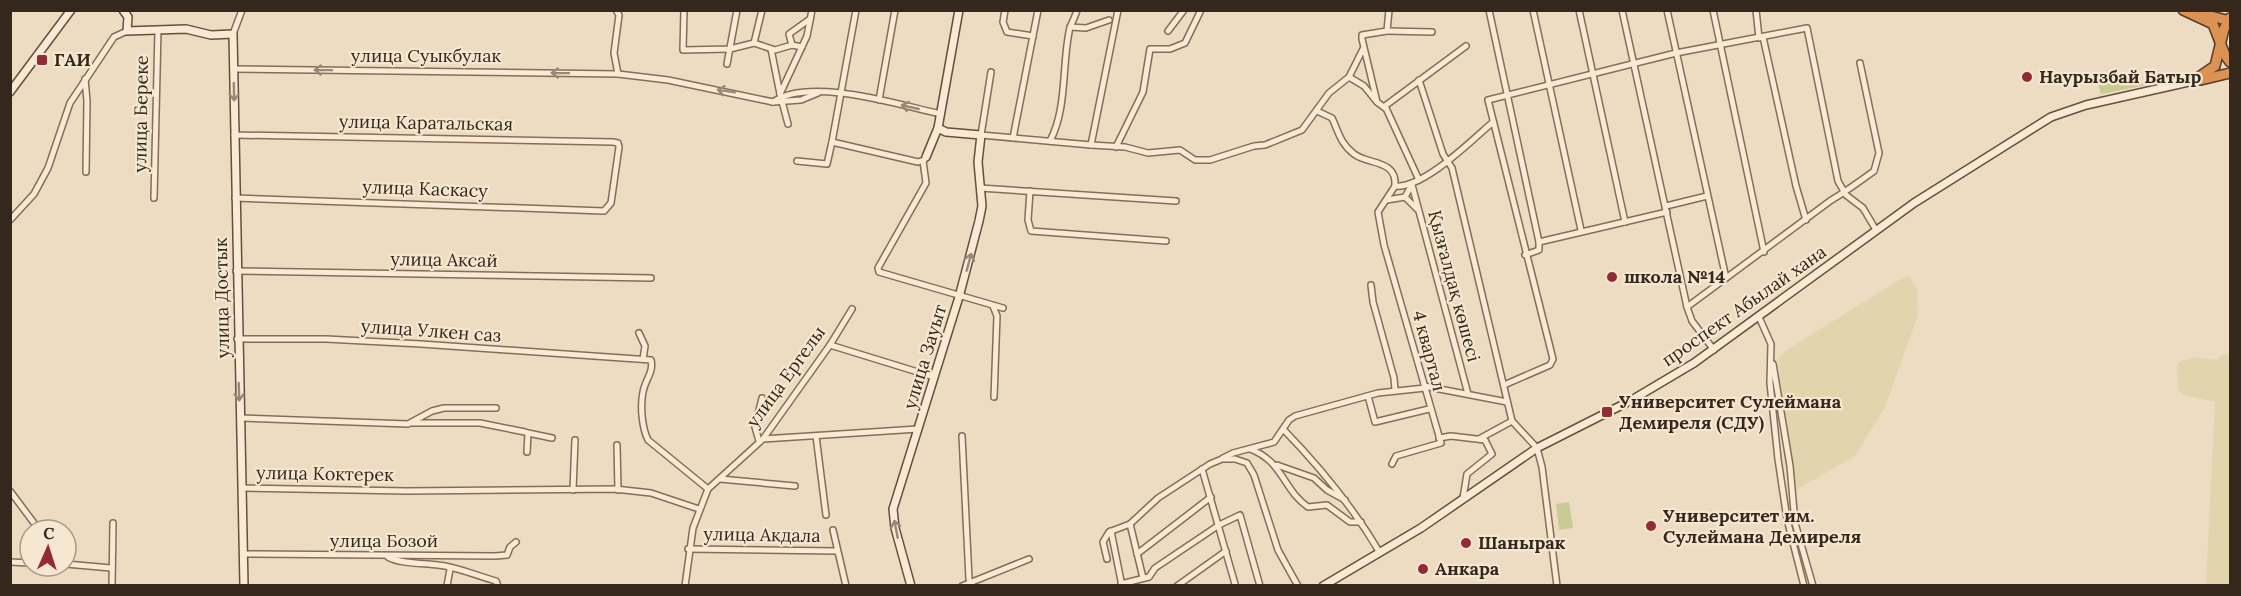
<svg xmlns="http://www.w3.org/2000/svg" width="2241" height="596" font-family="Lora,serif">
<rect width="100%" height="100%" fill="#eddcc1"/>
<g fill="#e2d5ae">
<polygon points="1904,277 1909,277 1917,290 1918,315 1885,407 1855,456 1796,490 1778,365 1779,358 1785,351"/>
<polygon points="2222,354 2230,355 2230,585 2206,585 2215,402 2184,395 2178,390 2177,366 2179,362 2194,357 2217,360"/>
</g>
<g fill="#c9cb95">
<polygon points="2106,77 2128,79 2147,85 2101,94 2098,85"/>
<polygon points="1569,502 1573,528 1559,530 1556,504"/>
</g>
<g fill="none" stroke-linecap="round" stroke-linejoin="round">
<defs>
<g id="street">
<polyline points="616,10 619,15 614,53 618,74"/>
<polyline points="684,10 683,50 730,49 754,43 775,50 792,45 802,47"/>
<polyline points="1005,10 1003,22 1007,32 1033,36"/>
<polyline points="1489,10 1539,242"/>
<polyline points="1533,10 1581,230"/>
<polyline points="1579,10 1625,222"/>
<polyline points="1622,10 1687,307 1692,321 1714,350"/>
<polyline points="1667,10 1726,278"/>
<polyline points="1713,10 1764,252"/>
<polyline points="1756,10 1759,38"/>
<polyline points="1070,27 1086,28 1109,20"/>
<polyline points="1168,31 1184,10"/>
<polyline points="1387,31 1432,32"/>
<polyline points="233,34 242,10"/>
<polyline points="1763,37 1796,186 1806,220"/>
<polyline points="754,43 762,10"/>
<polyline points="792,45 789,34 810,19"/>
<polyline points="771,49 780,94"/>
<polyline points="727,64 737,10"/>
<polyline points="233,69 618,74 668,80 773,102 801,100 818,93"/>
<polyline points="991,72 981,135 1091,145 1118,10"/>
<polyline points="1349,77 1363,49"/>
<polyline points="85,79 87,101 86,172"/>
<polyline points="1419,80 1443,154 1452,168 1512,421 1537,448 1542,467 1557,586"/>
<polyline points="879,100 895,10"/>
<path d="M773,102C809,76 899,105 941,114"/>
<polyline points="1385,108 1377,102 1362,39 1362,35 1387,31 1389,10"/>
<path d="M1317,111L1332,118C1339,133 1340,143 1354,154C1368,165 1397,159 1395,186"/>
<polyline points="788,124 780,94 807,36 812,10"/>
<polyline points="234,135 613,142 618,143 619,147 611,203 604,211 235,198"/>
<polyline points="1013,138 1038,10"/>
<path d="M1050,141C1067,109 1062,67 1069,32C1070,25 1075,18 1077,10"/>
<polyline points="832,142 856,10"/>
<polyline points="1091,145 1125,147 1148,153 1180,150 1195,160 1210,160 1254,146 1265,145 1302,130 1329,93 1349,77 1364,86 1377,102"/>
<polyline points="1116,147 1143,92 1150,49 1170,49 1185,43 1201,10"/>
<polyline points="797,161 827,164 832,142 918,162 924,160"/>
<polyline points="923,161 926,183 878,268 879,272 1003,308"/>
<polyline points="1419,180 1385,106 1466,46"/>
<polyline points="1412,185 1468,394"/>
<polyline points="980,188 1176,201"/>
<polyline points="1030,191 1028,220 1031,231 1166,241"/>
<polyline points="1405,197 1417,209"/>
<polyline points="154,198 158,30"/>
<polyline points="1387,200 1405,197 1411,186"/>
<polyline points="1666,206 1707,196"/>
<polyline points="10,220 34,194 48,168 70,103 114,37 127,31"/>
<polyline points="1525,255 1539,250 1539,242 1667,212"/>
<polyline points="236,271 651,278"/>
<polyline points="1371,285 1373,302 1394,378 1395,390"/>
<polyline points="993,306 997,316 994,397"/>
<path d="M1687,307L1830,201C1845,192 1859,182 1874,171L1879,153L1860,63"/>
<polyline points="1759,317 1771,344 1770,383 1778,459 1787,519 1804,586"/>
<polyline points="639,333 645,346 643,359"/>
<path d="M237,339H326L421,344L651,360C654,372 645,380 643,392C640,406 642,428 648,440L708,489"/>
<polyline points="830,345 934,377"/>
<polyline points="1773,364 1790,466 1795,523 1813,586"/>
<polyline points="1504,385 1550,365 1553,359 1488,100 1676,53 1807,28 1838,181 1846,195 1863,208 1876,230"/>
<polyline points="1424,386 1507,402"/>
<polyline points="1368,396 1375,422 1429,409"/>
<polyline points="240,418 408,424 432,411 444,408 496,408"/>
<polyline points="412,423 480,423 525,432 528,433 527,452"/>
<path d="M1283,429C1320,467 1353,507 1380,553"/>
<polyline points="528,433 552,438"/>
<polyline points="816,436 826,515"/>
<polyline points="962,436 969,579 972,586"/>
<polyline points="1439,438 1451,436 1485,440 1492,454 1467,474 1463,498"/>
<polyline points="763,439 918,429"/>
<polyline points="1479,439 1512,421"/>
<polyline points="759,441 755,427 762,398"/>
<polyline points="617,445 618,490"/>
<path d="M1250,449C1283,461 1283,490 1308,507L1327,505L1350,522H1361"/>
<polyline points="1223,458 1233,453 1274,442 1289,420 1295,416 1378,393 1425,388"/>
<path d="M1392,464L1396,456L1441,443L1384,245L1378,212L1395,186C1423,189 1471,141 1493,122"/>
<polyline points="1277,465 1314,478 1327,490 1345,500"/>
<polyline points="1202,469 1235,584"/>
<polyline points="720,479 795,486"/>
<polyline points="242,488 407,491 615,489 651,493 699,509"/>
<polyline points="573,490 575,440"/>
<polyline points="10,491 34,523"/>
<polyline points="1130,524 1143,578"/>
<polyline points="833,530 846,586"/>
<polyline points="1111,531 1122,586"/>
<polyline points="688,549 836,551"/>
<polyline points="244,554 495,556 507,555 510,547 516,542"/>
<polyline points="1137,554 1211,497"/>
<path d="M388,557C400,564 424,563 438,565C458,567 477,576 496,581L498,586"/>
<polyline points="1107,559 1103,542 1109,532 1130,524 1158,498 1210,464 1222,459 1235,459 1247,463 1254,475 1278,550 1298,586"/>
<polyline points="10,562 30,563"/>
<polyline points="66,564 111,568"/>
<polyline points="1121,584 1149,577 1155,568 1219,525 1240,515 1260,586"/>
<polyline points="112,586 113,523"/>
<polyline points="447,586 450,569"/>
<polyline points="685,586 693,528 708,489 763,439 830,345 852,309"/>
<polyline points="962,586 1029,559"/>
<polyline points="1177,586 1226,551"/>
</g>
<g id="secondary">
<polyline points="123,10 128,17 127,31 186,29 211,35 233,34 244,586"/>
<polyline points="10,92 71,10"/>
<polyline points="926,157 938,128 959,10"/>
<polyline points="911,586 895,528 893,509 959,297 979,221 982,206 978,162 981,135 946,132 938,128"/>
<polyline points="1323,586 1421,528 1537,448 1630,401 1694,363 1914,203 2051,117 2086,105 2193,81"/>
</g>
<g id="highway">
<polyline points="2183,10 2213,24 2225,55 2230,62"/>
<polyline points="2203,14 2230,21"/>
<polyline points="2201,80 2230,73"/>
<polyline points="2193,81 2215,66 2224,29 2230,18"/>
</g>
</defs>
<use href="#street" stroke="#866d59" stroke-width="8"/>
<use href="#secondary" stroke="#684e3c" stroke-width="10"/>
<use href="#highway" stroke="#543c2d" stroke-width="12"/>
<use href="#street" stroke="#f8ead4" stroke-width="5"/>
<use href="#secondary" stroke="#f8ead4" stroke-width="7"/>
<use href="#highway" stroke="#dc9252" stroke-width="9"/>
</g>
<defs><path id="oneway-shaft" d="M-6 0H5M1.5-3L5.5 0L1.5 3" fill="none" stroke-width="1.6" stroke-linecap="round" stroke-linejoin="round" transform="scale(1.5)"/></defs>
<g stroke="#978878">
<use href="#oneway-shaft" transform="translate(323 70) rotate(-179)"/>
<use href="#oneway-shaft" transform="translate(560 73) rotate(-179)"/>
<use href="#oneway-shaft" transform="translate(726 91) rotate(-171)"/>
<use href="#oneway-shaft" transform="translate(234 92) rotate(89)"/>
<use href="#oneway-shaft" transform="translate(910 107) rotate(-167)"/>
<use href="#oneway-shaft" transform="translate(969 262) rotate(-75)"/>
<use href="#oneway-shaft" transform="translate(239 392) rotate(88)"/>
<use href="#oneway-shaft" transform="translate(896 529) rotate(-101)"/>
</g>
<g fill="#942a35" stroke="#f5e7d0" stroke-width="2">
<rect x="36" y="54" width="12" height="12" rx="3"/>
<circle cx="2027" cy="77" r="6"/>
<circle cx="1612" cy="277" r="6"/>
<rect x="1601" y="406" width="12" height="12" rx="3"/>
<circle cx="1651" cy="526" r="6"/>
<circle cx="1466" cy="543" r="6"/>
<circle cx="1423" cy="569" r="6"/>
</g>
<g text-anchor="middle" stroke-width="4.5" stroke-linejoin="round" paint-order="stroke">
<g font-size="18" fill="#36271d" stroke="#f5e7d0">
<text x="426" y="62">улица Суыкбулак</text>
<text transform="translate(141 114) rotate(-89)" y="6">улица Береке</text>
<text transform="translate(426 123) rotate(1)" y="6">улица Каратальская</text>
<text transform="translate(425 189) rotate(2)" y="6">улица Каскасу</text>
<text transform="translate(444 260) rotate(1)" y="6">улица Аксай</text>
<text transform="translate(1454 286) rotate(75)" y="6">Қызғалдақ көшесі</text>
<text transform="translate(222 298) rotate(-91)" y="6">улица Достык</text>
<text transform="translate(1744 306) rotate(-35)" y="6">проспект Абылай хана</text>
<text transform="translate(431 331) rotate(4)" y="6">улица Улкен саз</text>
<text transform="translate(1429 351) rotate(75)" y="6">4 квартал</text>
<text transform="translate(925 357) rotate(-73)" y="6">улица Зауыт</text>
<text transform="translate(786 377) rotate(-54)" y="6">улица Ергелы</text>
<text transform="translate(325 474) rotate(1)" y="6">улица Коктерек</text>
<text transform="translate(762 535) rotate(1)" y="6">улица Акдала</text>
<text x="384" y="547">улица Бозой</text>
</g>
<g font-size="18" font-weight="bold" fill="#36271d" stroke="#f5e7d0" text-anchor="start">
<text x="54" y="66">ГАИ</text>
<text x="2039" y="83">Наурызбай Батыр</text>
<text x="1624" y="283">школа №14</text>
<text x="1619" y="408">Университет Сулеймана<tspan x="1619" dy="21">Демиреля (СДУ)</tspan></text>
<text x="1663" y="522">Университет им.<tspan x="1663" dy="21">Сулеймана Демиреля</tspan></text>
<text x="1478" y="549">Шанырак</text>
<text x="1435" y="575">Анкара</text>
</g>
</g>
<rect width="2241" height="596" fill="none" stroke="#36271d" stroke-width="24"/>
<g transform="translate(48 548) rotate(3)"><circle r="28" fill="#f5e7d0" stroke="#a99a88" stroke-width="1.5"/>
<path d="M0-4.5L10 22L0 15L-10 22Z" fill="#942a35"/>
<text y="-9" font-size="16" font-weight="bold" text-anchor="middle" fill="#36271d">С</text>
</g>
</svg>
